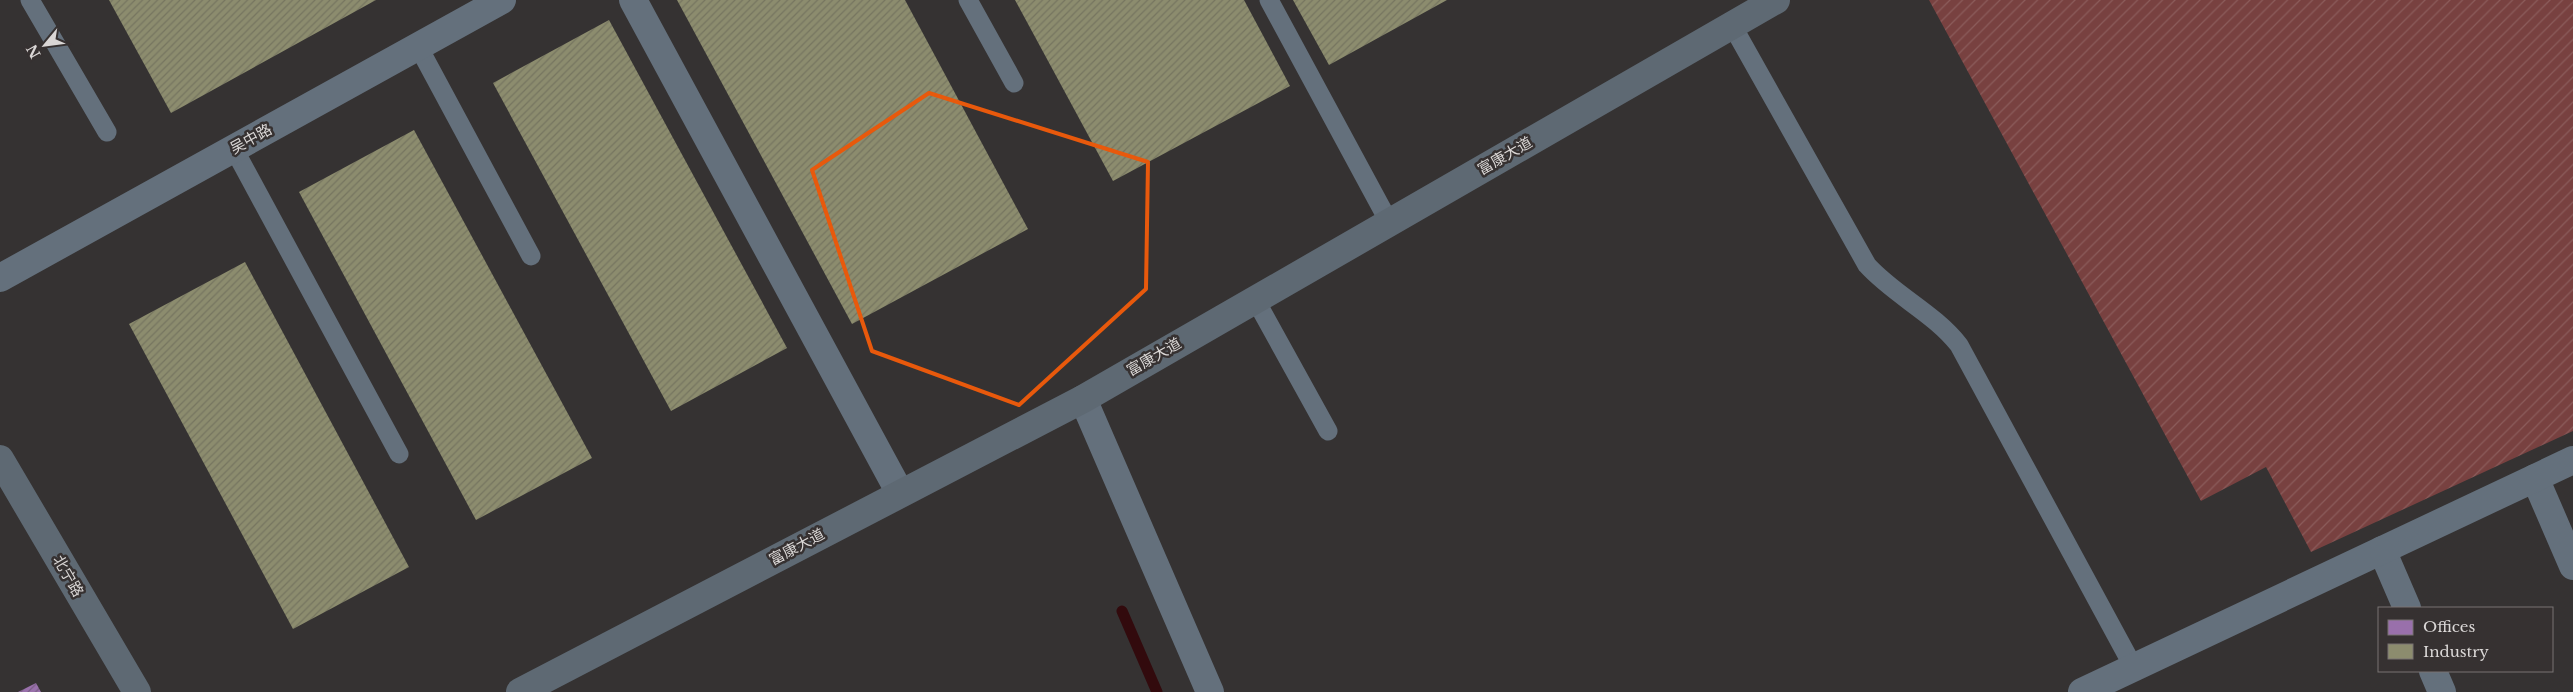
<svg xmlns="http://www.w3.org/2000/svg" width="2573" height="692" font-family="'Libre Baskerville','Noto Sans SC',serif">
<defs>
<pattern id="garden-furrows" width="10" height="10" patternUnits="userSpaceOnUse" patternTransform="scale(1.25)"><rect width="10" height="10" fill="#784140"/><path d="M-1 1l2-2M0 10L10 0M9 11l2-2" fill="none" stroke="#8b5c5b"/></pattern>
<pattern id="offices-hatch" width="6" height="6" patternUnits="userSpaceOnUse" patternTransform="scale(1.25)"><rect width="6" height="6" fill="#9970ab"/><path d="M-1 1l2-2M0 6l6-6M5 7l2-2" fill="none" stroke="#7a5f86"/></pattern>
<pattern id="industry-hatch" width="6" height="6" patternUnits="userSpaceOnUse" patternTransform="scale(1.25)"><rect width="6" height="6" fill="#8c8c6e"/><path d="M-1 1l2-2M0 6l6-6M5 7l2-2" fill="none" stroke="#767560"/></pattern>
</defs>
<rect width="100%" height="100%" fill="#353232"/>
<polygon fill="url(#garden-furrows)" points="1929,0 2573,0 2573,431 2311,552 2266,467 2201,501"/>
<polygon fill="url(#offices-hatch)" points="36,683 41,692 18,692"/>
<g fill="url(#industry-hatch)">
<polygon points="109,0 376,0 171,113"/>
<polygon points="677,0 905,0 1028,229 852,324"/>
<polygon points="1015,0 1244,0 1290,86 1113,181"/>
<polygon points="1293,0 1447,0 1329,65"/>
<polygon points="609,20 787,348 671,411 493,83"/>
<polygon points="414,130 592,458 476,520 299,192"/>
<polygon points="245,262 409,567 293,629 129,324"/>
</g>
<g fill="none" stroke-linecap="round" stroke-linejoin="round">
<polyline stroke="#320a0d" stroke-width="11" points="1122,611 1157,692"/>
<g stroke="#64707c" stroke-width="19">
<polyline points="30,0 107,132"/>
<polyline points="968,0 1014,83"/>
<polyline points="1269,0 1389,222"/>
<path d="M1732,25L1867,265C1894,295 1934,313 1959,345L2134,668"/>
<polyline points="418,46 531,256"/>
<polyline points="234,149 399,454"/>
<polyline points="1255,299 1328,431"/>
</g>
<g stroke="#64707c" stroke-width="28">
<polyline points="633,0 900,493"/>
<polyline points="0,278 502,0"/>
<polyline points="1083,399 1210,692"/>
<polyline points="2535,478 2573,566"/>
<polyline points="2382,550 2407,608"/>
<polyline points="2433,671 2442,692"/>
<polyline points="2082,692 2573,460"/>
</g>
<g stroke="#5e6973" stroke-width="28">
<polyline points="0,459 137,692"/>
<polyline points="520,692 1083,399 1776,0"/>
</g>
</g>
<path fill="none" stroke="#e8590c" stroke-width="4" stroke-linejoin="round" d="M929,93L1148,162L1146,289L1019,405L872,351L812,170Z"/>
<g text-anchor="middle" stroke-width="5" stroke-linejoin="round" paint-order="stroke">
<g font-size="15" fill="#dad7d6" stroke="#363131">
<text transform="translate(251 139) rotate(-29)" y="5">吴中路</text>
<text transform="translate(1505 156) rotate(-30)" y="5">富康大道</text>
<text transform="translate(1154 357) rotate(-30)" y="5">富康大道</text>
<text transform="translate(797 547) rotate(-28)" y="5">富康大道</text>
<text transform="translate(68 576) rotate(60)" y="5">北宁路</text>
</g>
</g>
<rect x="2378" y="607" width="175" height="65" fill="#363131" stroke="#787373"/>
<rect x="2388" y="620" width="25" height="15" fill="#9970ab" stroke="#787373"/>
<text x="2423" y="632" font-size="15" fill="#dad7d6">Offices</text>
<rect x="2388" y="644" width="25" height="15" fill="#8c8c6e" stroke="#787373"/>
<text x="2423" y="657" font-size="15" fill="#dad7d6">Industry</text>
<g transform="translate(45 45) rotate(241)" stroke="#363131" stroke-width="4" paint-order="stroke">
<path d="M0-4L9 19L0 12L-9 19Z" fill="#dad7d6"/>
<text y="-8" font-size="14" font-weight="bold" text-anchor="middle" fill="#dad7d6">N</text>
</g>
</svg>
